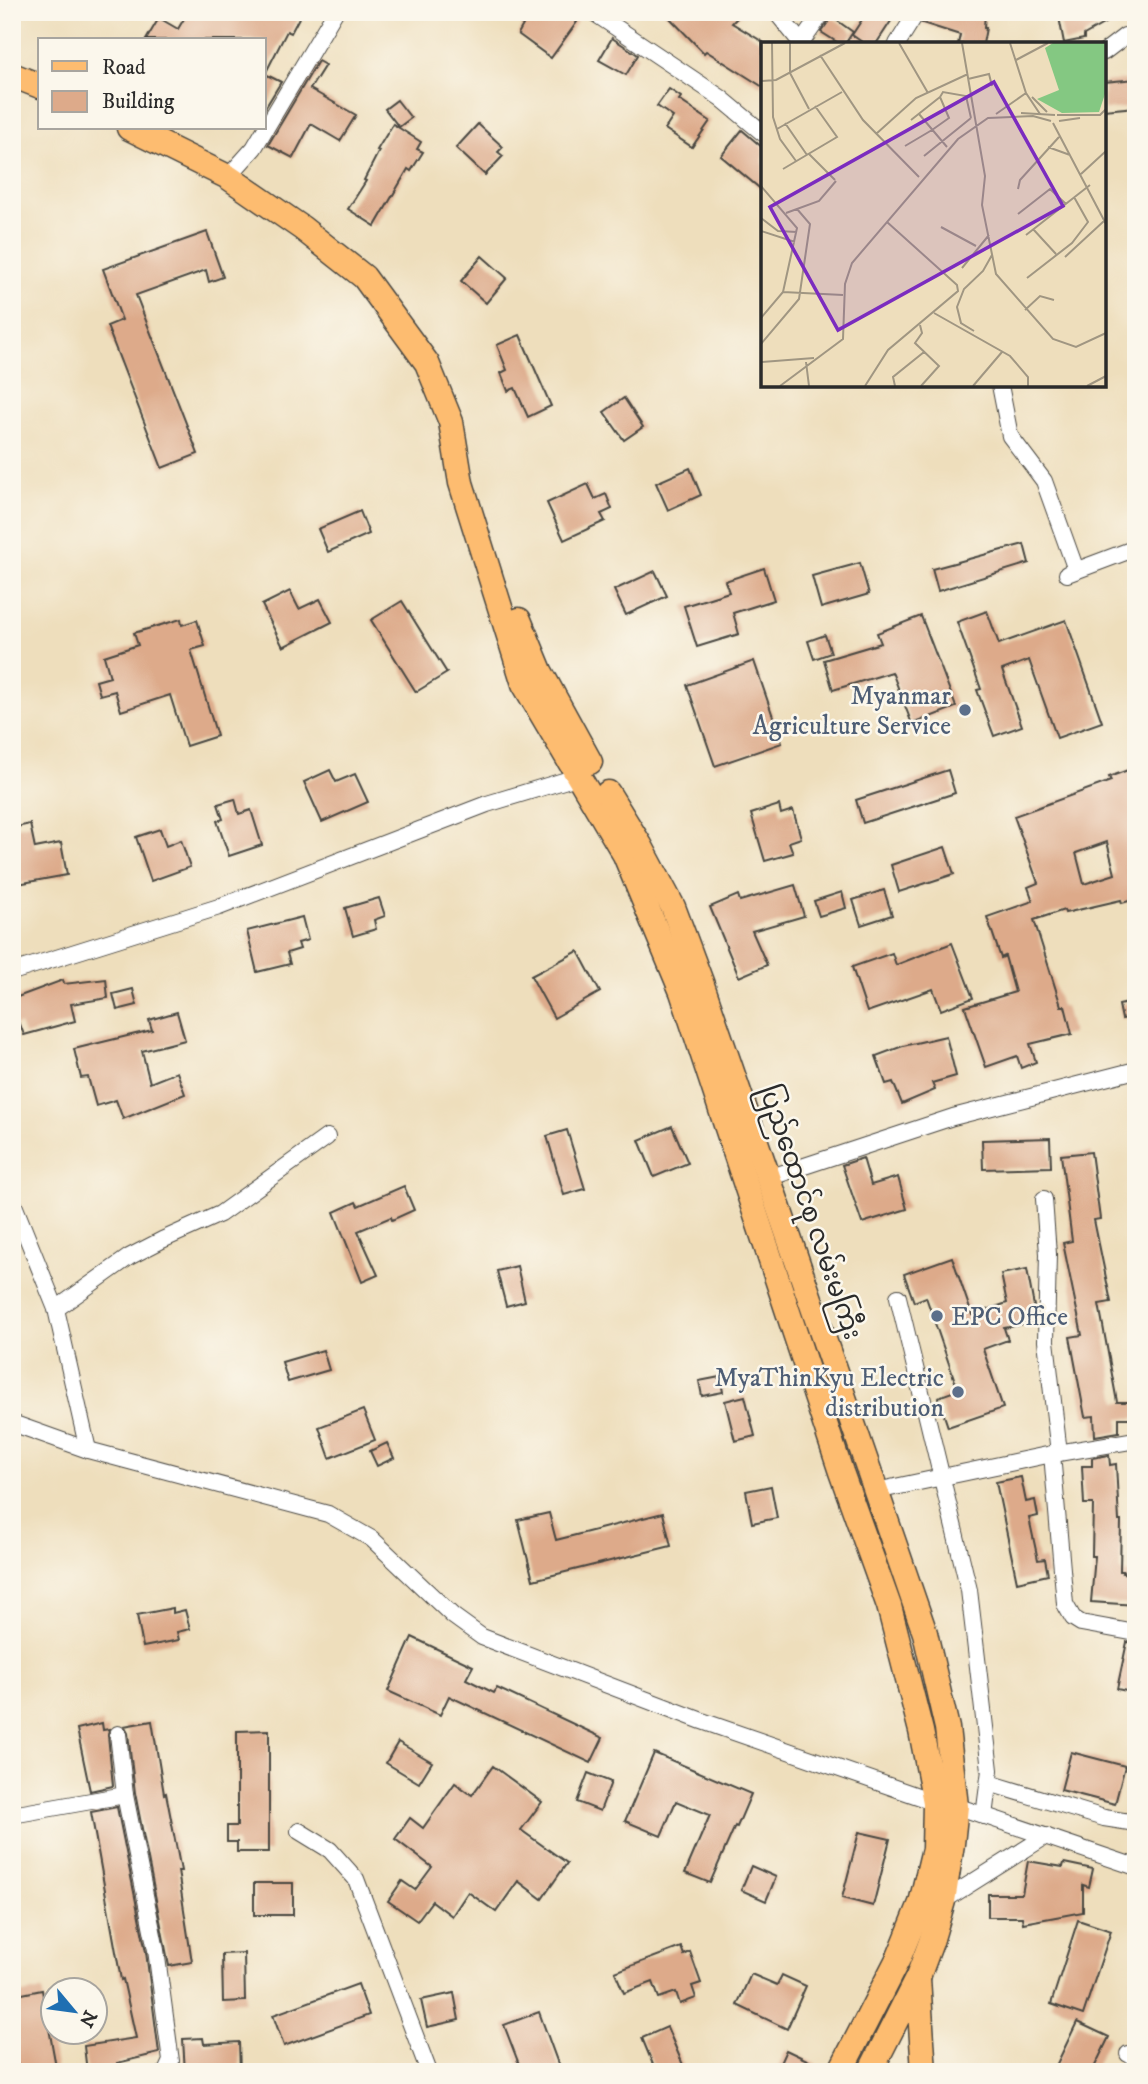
<svg xmlns="http://www.w3.org/2000/svg" width="1148" height="2084" font-family="'IM FELL DW Pica','Noto Sans Myanmar',serif">
<rect width="100%" height="100%" fill="#fbf7ec"/>
<filter id="ink" filterUnits="userSpaceOnUse"><feTurbulence type="fractalNoise" baseFrequency=".0143" numOctaves="2"/><feDisplacementMap in="SourceGraphic" scale="14" xChannelSelector="R" yChannelSelector="G"/><feConvolveMatrix kernelMatrix="1 2 1 2 8 2 1 2 1" color-interpolation-filters="sRGB"/></filter>
<filter id="wash" filterUnits="userSpaceOnUse"><feTurbulence type="fractalNoise" baseFrequency=".00686" numOctaves="4" result="noise"/><feDisplacementMap in="SourceGraphic" scale="28" xChannelSelector="R" yChannelSelector="G"/><feGaussianBlur stdDeviation="1.57" result="paint"/><feColorMatrix in="noise" values="0 0 0 0 0 0 0 0 0 0 0 0 0 0 0 0 0 1.4 0 .05"/><feComposite in="paint" operator="in"/></filter>
<g filter="url(#wash)">
<rect width="100%" height="100%" fill="#eedebc"/>
<g id="blocks">
<g fill="#ddaa8a" fill-rule="evenodd">
<polygon points="188,12 302,12 291,33 287,31 265,74 281,82 264,110 264,40 146,40 159,18 178,29"/>
<polygon points="500,12 563,12 577,22 551,58 518,34 523,25"/>
<polygon points="664,12 743,12 732,23 763,42 763,87 706,51 704,53"/>
<polygon points="867,12 884,12 893,18 876,44 865,44 852,35"/>
<polygon points="927,12 985,12 984,28 986,28 983,44 958,44 960,35 922,23"/>
<polygon points="1058,12 1124,12 1084,35 1084,39 1064,43"/>
<polygon points="832,17 853,32 845,44 840,44 821,32"/>
<polygon points="612,38 638,55 626,75 599,60"/>
<polygon points="318,61 325,65 310,89 356,115 340,141 311,124 293,158 268,145"/>
<polygon points="1136,79 1136,107 1104,110 1104,82"/>
<polygon points="669,89 681,97 679,100 710,121 692,147 665,129 673,117 657,106"/>
<polygon points="397,100 411,118 399,127 385,109"/>
<polygon points="393,124 421,142 417,149 423,152 411,171 408,169 375,226 348,209 366,181 364,180 379,151 377,150"/>
<polygon points="478,124 503,147 498,152 503,156 485,175 456,148"/>
<polygon points="742,130 763,148 763,191 721,156"/>
<polygon points="207,232 223,277 209,282 206,270 136,295 198,454 162,468 107,326 122,320 103,269"/>
<polygon points="482,256 507,278 486,303 461,281"/>
<polygon points="520,335 551,406 528,417 515,388 508,391 501,373 507,370 497,345"/>
<polygon points="624,398 643,427 624,440 604,412"/>
<polygon points="690,468 701,495 668,510 656,483"/>
<polygon points="588,484 595,499 606,494 612,509 601,514 605,521 564,540 547,503"/>
<polygon points="360,511 369,534 328,552 318,529"/>
<polygon points="1024,544 1029,563 938,591 932,569"/>
<polygon points="860,563 869,594 821,608 812,576"/>
<polygon points="764,568 774,600 733,613 739,634 697,647 684,606 729,592 725,581"/>
<polygon points="655,571 667,596 626,615 614,590"/>
<polygon points="290,591 299,609 320,599 332,622 283,647 262,605"/>
<polygon points="402,601 447,673 416,692 371,620"/>
<polygon points="987,611 999,644 1066,620 1102,722 1057,738 1029,660 1002,670 1022,726 994,736 977,690 981,689 957,622"/>
<polygon points="921,616 956,707 912,724 892,672 833,690 824,660 881,643 877,633"/>
<polygon points="181,619 182,625 197,620 205,646 191,650 217,736 186,746 170,695 121,711 115,691 100,695 96,681 110,677 104,656 138,645 134,633"/>
<polygon points="825,635 831,653 814,659 808,641"/>
<polygon points="754,661 782,743 715,766 687,685"/>
<path d="M1136,767V899L1122,903L1121,900L1065,913L1064,910L1034,920L1061,1006H1065L1072,1034L1030,1044L1036,1062L1021,1068L1017,1056L986,1067L965,1007L1015,992L1005,956L1001,958L987,917L1033,901L1028,887L1038,883L1014,816L1111,781L1109,777ZM1107,842L1115,874L1084,884L1076,853Z"/>
<polygon points="330,770 336,782 355,774 368,802 322,822 304,782"/>
<polygon points="948,770 955,793 863,823 856,800"/>
<polygon points="235,799 239,814 251,810 262,845 229,856 217,821 223,819 218,804"/>
<polygon points="779,805 781,814 793,810 801,838 789,842 793,853 765,861 751,814"/>
<polygon points="30,824 35,848 61,843 67,875 12,885 12,828"/>
<polygon points="160,829 166,846 181,840 190,867 151,881 136,837"/>
<polygon points="945,847 954,874 899,892 891,865"/>
<polygon points="795,885 804,916 752,931 767,965 739,977 710,907 738,895 740,901"/>
<polygon points="884,890 892,915 861,925 853,900"/>
<polygon points="842,892 846,908 819,916 814,901"/>
<polygon points="379,898 385,916 374,920 376,929 353,936 345,908"/>
<polygon points="302,917 308,940 298,943 300,949 287,953 290,964 257,972 247,931"/>
<polygon points="952,943 973,998 941,1010 933,989 867,1012 852,967 892,953 896,965"/>
<polygon points="578,951 600,992 554,1018 531,976"/>
<polygon points="106,979 108,998 71,1004 75,1021 24,1035 20,1024 12,1027 12,999 63,980 64,984"/>
<polygon points="133,989 137,1005 117,1010 113,994"/>
<polygon points="1136,1001 1136,1016 1122,1019 1119,1005"/>
<polygon points="177,1012 185,1040 142,1051 150,1083 177,1072 185,1094 123,1119 116,1100 96,1106 88,1077 81,1078 74,1049 152,1030 149,1020"/>
<polygon points="946,1036 956,1076 932,1083 935,1090 902,1104 893,1082 886,1084 876,1056 903,1046"/>
<polygon points="672,1126 688,1163 654,1177 639,1140"/>
<polygon points="567,1130 585,1189 564,1195 547,1136"/>
<polygon points="1050,1138 1051,1167 983,1169 982,1140"/>
<polygon points="1091,1152 1100,1219 1094,1220 1111,1302 1099,1304 1117,1402 1136,1402 1136,1418 1119,1418 1119,1432 1095,1436 1094,1416 1085,1417 1070,1337 1082,1335 1063,1243 1072,1241 1061,1155"/>
<polygon points="863,1158 871,1185 898,1177 907,1209 862,1223 842,1165"/>
<polygon points="404,1186 414,1210 392,1220 391,1217 358,1231 378,1275 362,1282 334,1212 356,1202 358,1206"/>
<polygon points="952,1257 972,1315 1007,1303 1001,1274 1027,1269 1036,1317 1036,1322 1004,1328 1008,1340 983,1349 1003,1408 948,1427 938,1397 958,1390 926,1297 914,1302 904,1274"/>
<polygon points="517,1266 525,1301 506,1306 497,1271"/>
<polygon points="323,1350 329,1370 288,1382 282,1362"/>
<polygon points="720,1377 723,1392 702,1396 699,1381"/>
<polygon points="745,1396 755,1436 735,1441 725,1401"/>
<polygon points="363,1410 375,1440 330,1458 319,1427"/>
<polygon points="387,1443 394,1458 377,1466 370,1451"/>
<polygon points="1109,1455 1110,1465 1116,1464 1119,1521 1121,1521 1120,1571 1123,1571 1122,1573 1136,1575 1136,1605 1091,1602 1095,1556 1092,1556 1093,1504 1084,1504 1082,1466 1092,1466 1092,1458"/>
<polygon points="1021,1477 1026,1502 1035,1500 1038,1516 1029,1518 1038,1560 1045,1559 1048,1575 1017,1582 996,1482"/>
<polygon points="771,1486 777,1518 752,1523 746,1491"/>
<polygon points="549,1513 556,1540 663,1513 671,1546 533,1580 518,1520"/>
<polygon points="173,1608 173,1613 185,1610 190,1629 177,1632 179,1640 143,1647 137,1615"/>
<polygon points="412,1637 473,1666 466,1679 494,1693 497,1688 603,1738 591,1763 449,1696 440,1715 388,1691"/>
<polygon points="1127,1642 1136,1643 1136,1693 1117,1689"/>
<polygon points="152,1721 164,1794 166,1793 181,1871 178,1871 192,1962 169,1966 135,1793 128,1733 124,1726"/>
<polygon points="102,1723 103,1730 109,1729 108,1735 113,1786 90,1791 77,1729"/>
<polygon points="269,1730 269,1852 237,1852 237,1842 227,1842 227,1826 237,1826 237,1731"/>
<polygon points="398,1742 432,1762 419,1783 386,1763"/>
<polygon points="1071,1752 1125,1766 1115,1804 1061,1790"/>
<polygon points="654,1753 751,1794 737,1827 735,1826 710,1883 685,1873 710,1815 676,1801 661,1836 625,1821"/>
<polygon points="493,1766 542,1802 521,1830 567,1863 542,1899 518,1881 496,1912 468,1892 452,1916 432,1901 417,1921 388,1901 402,1881 415,1890 432,1867 395,1839 410,1818 423,1828 455,1783 472,1795"/>
<polygon points="588,1773 611,1782 600,1811 577,1802"/>
<polygon points="117,1807 146,1952 159,2053 117,2063 118,2072 87,2072 84,2046 136,2038 123,1979 121,1980 91,1812"/>
<polygon points="859,1832 890,1839 873,1906 842,1898"/>
<polygon points="1028,1861 1063,1867 1064,1863 1093,1869 1089,1887 1083,1885 1083,1912 1023,1923 1022,1917 988,1917 988,1894 1022,1894"/>
<polygon points="751,1866 776,1877 766,1901 741,1890"/>
<rect x="254" y="1883" width="39" height="32"/>
<polygon points="1078,1920 1111,1931 1083,2015 1051,2004"/>
<polygon points="681,1947 684,1955 690,1952 701,1983 692,1986 696,1998 680,2004 676,1992 659,1998 653,1982 624,1993 615,1972"/>
<polygon points="244,1953 245,2001 223,2002 222,1954"/>
<polygon points="751,1974 777,1985 782,1975 806,1986 787,2029 737,2005"/>
<polygon points="358,1984 369,2015 284,2046 273,2015"/>
<polygon points="42,1990 57,2072 19,2072 12,2037 12,1996"/>
<polygon points="454,1993 459,2020 427,2027 421,2000"/>
<polygon points="539,2012 561,2072 522,2072 504,2025"/>
<polygon points="1077,2022 1109,2037 1092,2072 1053,2072"/>
<polygon points="667,2027 686,2072 656,2072 642,2038"/>
<polygon points="203,2038 204,2044 239,2042 240,2072 185,2072 183,2039"/>
<polygon points="786,2050 826,2069 825,2072 776,2072"/>
</g>
</g>
</g>
<g filter="url(#ink)">
<use href="#blocks" fill-opacity="0" stroke="#484641" stroke-width="2"/>
<g fill="none" stroke-linecap="round" stroke-linejoin="round">
<defs>
<g id="street">
<polyline points="593,12 721,98 763,133"/>
<polyline points="776,12 802,44"/>
<polyline points="801,43 823,12"/>
<polyline points="897,44 917,12"/>
<polyline points="1104,52 1125,36 1136,35"/>
<polyline points="228,177 254,148 335,12"/>
<polyline points="1000,385 1010,436 1044,481 1076,570"/>
<polyline points="1067,574 1136,548"/>
<polyline points="12,972 219,907 487,804 580,776"/>
<polyline points="768,1178 953,1117 1136,1070"/>
<polyline points="1044,1199 1048,1254 1046,1341 1059,1453"/>
<polyline points="12,1200 56,1309 88,1450"/>
<polyline points="898,1297 969,1590 990,1770 984,1816"/>
<polyline points="56,1309 129,1257 162,1240 220,1214 327,1137"/>
<polyline points="12,1423 88,1450 328,1514 372,1539 453,1616 482,1637 702,1721 935,1802 956,1806 1136,1867"/>
<polyline points="1052,1454 1065,1604 1073,1618 1081,1623 1136,1633"/>
<polyline points="876,1491 1052,1454 1136,1440"/>
<polyline points="118,1734 125,1795 156,1950 171,2061 166,2072"/>
<polyline points="989,1783 1104,1818 1136,1823"/>
<polyline points="12,1815 125,1795"/>
<polyline points="299,1831 330,1850 356,1879 429,2072"/>
<polyline points="943,1901 1046,1836"/>
<polyline points="1128,2054 1136,2056"/>
</g>
<g id="primary">
<polyline points="12,75 40,86"/>
<polyline points="129,128 228,177 302,228 364,277 427,363 451,422 461,483 524,684 625,855 682,992 841,1472 889,1606 921,1731 935,1802 934,1849 921,1903 899,1957 840,2072"/>
<polyline points="519,620 540,671 590,762"/>
<polyline points="608,793 640,845 673,907 701,982 925,1633 947,1728 956,1806 952,1844 943,1901 931,1942 918,1977 870,2072"/>
<polyline points="918,1978 924,2072"/>
</g>
</defs>
<use href="#street" stroke="#484641" stroke-width="18"/>
<use href="#primary" stroke="#484641" stroke-width="27"/>
<use href="#street" stroke="#fff" stroke-width="16"/>
<use href="#primary" stroke="#fdbc70" stroke-width="24"/>
</g>
</g>
<g fill="#5c6f8a" stroke="#fbf7ec" stroke-width="2.5">
<circle cx="965" cy="710" r="7"/>
<circle cx="937" cy="1316" r="7"/>
<circle cx="958" cy="1392" r="7"/>
</g>
<g text-anchor="middle" stroke-width="5" stroke-linejoin="round" paint-order="stroke">
<g font-size="26" fill="#4e5e75" stroke="#fbf7ec" text-anchor="end">
<text x="951" y="704">Myanmar<tspan x="951" dy="30">Agriculture Service</tspan></text>
<text x="951" y="1325" text-anchor="start">EPC Office</text>
<text x="944" y="1386">MyaThinKyu Electric<tspan x="944" dy="30">distribution</tspan></text>
</g>
<g font-size="26" fill="#2b2b2b" stroke="#fbf7ec">
<text transform="translate(811 1212) rotate(71)" y="9">ပြည်ထောင်စု လမ်းမကြီး</text>
</g>
</g>
<g transform="translate(761 42)">
<rect width="345" height="345" fill="#eedebc"/>
<path d="M292,1H345V49L338,70L301,71L276,57L298,48L284,6Z" fill="#84c882"/>
<path fill="none" stroke="#a09682" stroke-width="2" d="M11,1L12,75L19,97L35,119M29,1V31L48,67M138,1L167,51M201,1L224,134L221,163L235,232L292,297L315,305L345,291M249,1L265,51L279,72M59,13L102,78L158,135M255,18L287,1M207,37L228,32L231,44M0,39L15,38L84,1M271,55L286,70M260,71L294,73M158,72L186,105M235,72L265,51M296,73H339L345,67M150,78L179,55M298,79L319,76M24,81L46,113M292,81L345,182M16,87L81,50M171,88L188,76L179,55L182,50L205,54L210,76M115,92L155,56L207,32M144,104L171,88M287,105L309,113M48,112L74,138M163,114L210,76M22,127L76,95L54,64M320,132L345,109M0,144L36,186L22,250L0,276M257,147L259,138L298,95M25,171L58,159L75,139M257,172L289,147L305,162M0,176L17,189L36,190M180,185L215,204M272,187L295,212M0,189L34,200M265,193L329,143M304,215L343,179M201,226L228,193M266,236L311,201L327,180L313,155M22,250L82,253M264,268L279,254L293,258M173,271L249,314L267,335V344M159,283L161,291L154,301L178,324L160,344M213,289L200,281L196,265L203,247L222,229L231,213M0,302L38,257L49,182L36,167M0,320L53,316M45,320L48,344M19,344L82,297L84,242L91,221L197,97L227,76L272,74L290,79M104,344L127,308L197,249L196,243L126,180M134,344L132,335L163,310M212,344L241,310M326,344L345,334"/>
<path fill="#7b2cbf" fill-opacity="0.15" stroke="#7b2cbf" stroke-width="3.5" d="M233,40L302,164L77,288L9,165Z"/>
<rect width="345" height="345" fill="none" stroke="#2b2b2b" stroke-width="3.5"/>
</g>
<rect width="1148" height="2084" fill="none" stroke="#fbf7ec" stroke-width="42"/>
<rect x="38" y="38" width="228" height="91" fill="#fbf7ec" stroke="#a8a59f" stroke-width="2"/>
<rect x="52" y="61" width="35" height="10" fill="#fdbc70" stroke="#a8a59f" stroke-width="2"/>
<text x="102" y="74" font-size="21" fill="#2b2b2b">Road</text>
<rect x="52" y="91" width="35" height="21" fill="#ddaa8a" stroke="#a8a59f" stroke-width="2"/>
<text x="102" y="108" font-size="21" fill="#2b2b2b">Building</text>
<g transform="translate(74 2011) rotate(119)"><circle r="33" fill="#fbf7ec" stroke="#a8a59f" stroke-width="2"/>
<path d="M0-5L12 26L0 18L-12 26Z" fill="#1f6fb2"/>
<text y="-10" font-size="19" font-weight="bold" text-anchor="middle" fill="#2b2b2b">N</text>
</g>
</svg>
